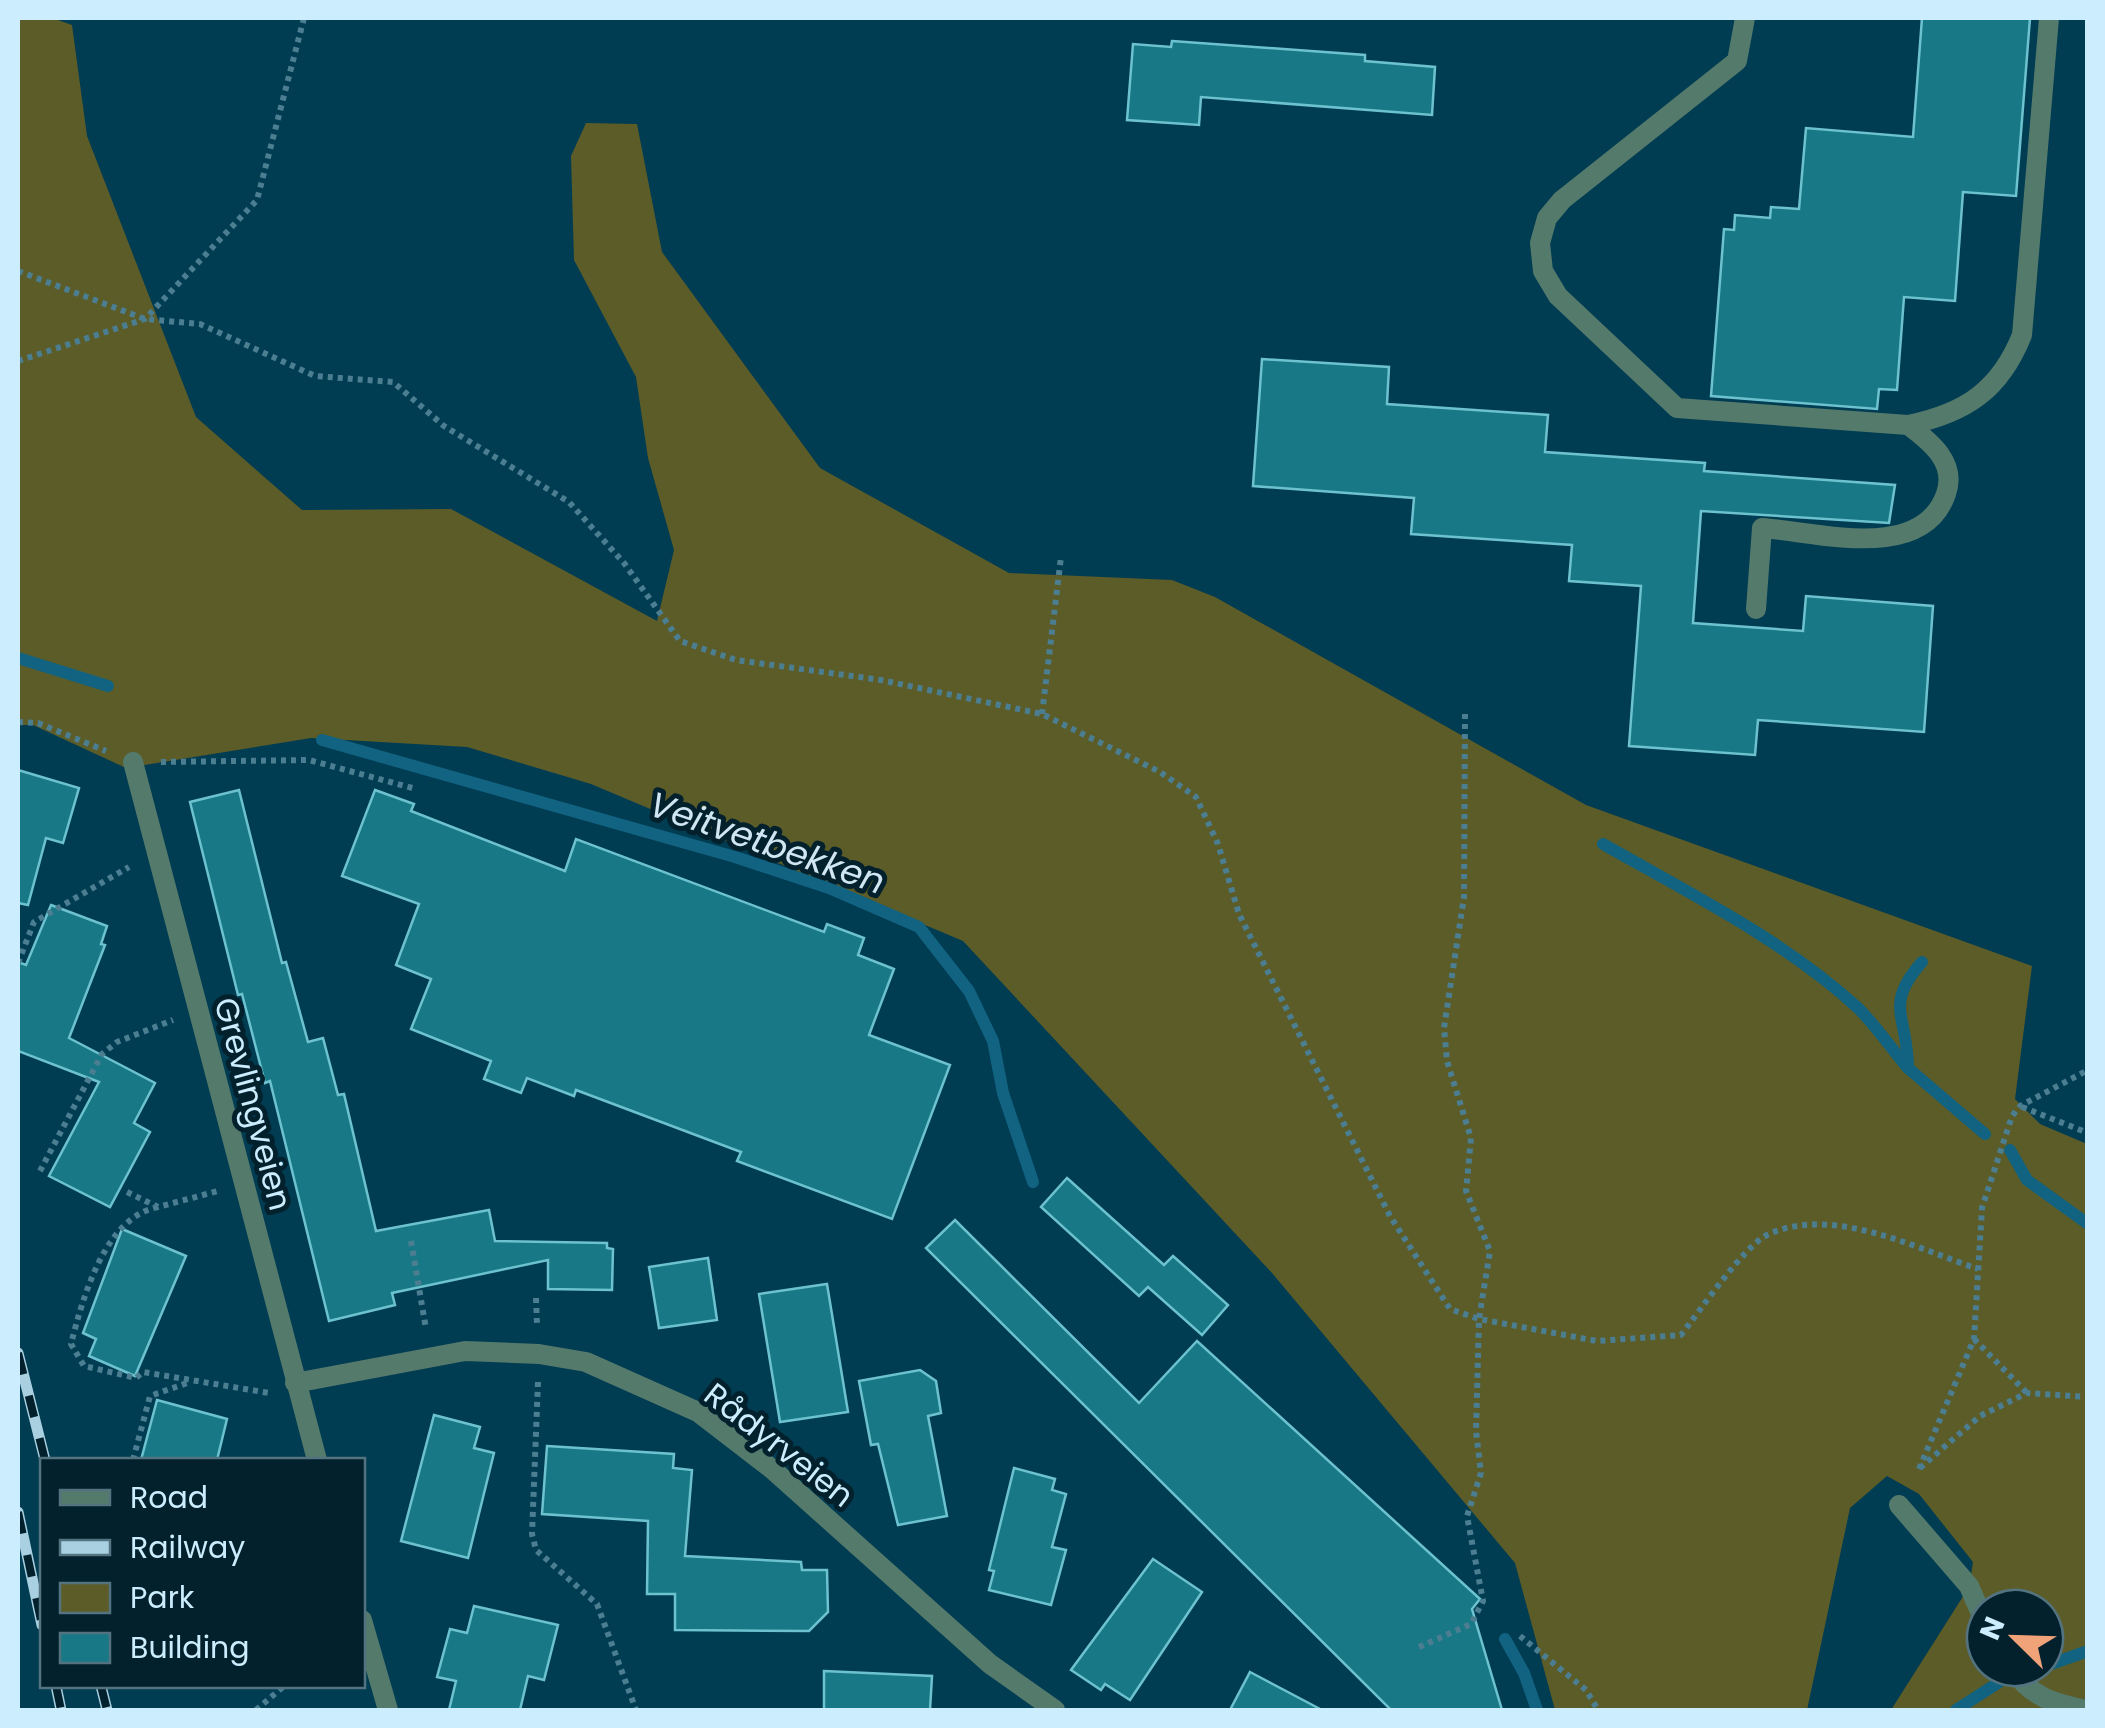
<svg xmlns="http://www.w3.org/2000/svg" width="2105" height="1728" font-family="Poppins,sans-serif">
<rect width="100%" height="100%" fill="#003c52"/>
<path fill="#5c5c28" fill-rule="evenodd" d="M18,18H52L72,25L87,136L196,417L302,510L451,509L657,621L674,550L648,458L636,377L574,260L571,156L586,123L637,124L662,252L820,468L1009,573L1172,580L1215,597L1586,805L2032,966L2015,1099L2040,1124L2087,1144V1698L2067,1710H1891L1969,1587L1973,1562L1919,1494L1887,1476L1850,1508L1807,1710H1555L1515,1563L1272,1273L963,941L591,784L467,747L311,738L126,768L33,725H18ZM1985,1608H2045V1668H1985Z"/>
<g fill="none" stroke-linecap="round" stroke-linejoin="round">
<g stroke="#116381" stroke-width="12">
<polyline points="18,658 108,686"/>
<polyline points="322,740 735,857 829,888 919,927 969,991 993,1041 1003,1093 1033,1182"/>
<path d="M1603,844C1689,893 1784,940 1858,1008C1876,1026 1891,1048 1908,1068"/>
<path d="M1922,962C1883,1006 1908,1016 1908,1068L1985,1134"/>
<polyline points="2010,1150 2027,1180 2088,1224"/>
<polyline points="1505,1639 1524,1673 1537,1710"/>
<polyline points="2045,1666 2088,1651"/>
<polyline points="1956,1710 2004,1679"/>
</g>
</g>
<g fill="#197885" stroke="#6dc2cf" stroke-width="2.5">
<polygon points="1922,18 2030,18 2016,196 1963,192 1955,301 1904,297 1897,390 1879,389 1877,409 1711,396 1724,229 1734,230 1735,215 1770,218 1771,207 1799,209 1806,128 1913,137"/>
<polygon points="1172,41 1365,55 1365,61 1435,67 1432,115 1201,97 1199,125 1127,120 1133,44 1171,47"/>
<polygon points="1262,359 1389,367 1387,404 1548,415 1545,452 1705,463 1704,471 1895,485 1889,523 1701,511 1693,623 1803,631 1806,596 1933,606 1924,732 1758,720 1755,755 1629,746 1641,586 1569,581 1572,545 1411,534 1414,498 1253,486"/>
<polygon points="18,770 79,788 63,843 46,838 28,905 18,903"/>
<polygon points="239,790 282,963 286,962 308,1042 323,1038 338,1095 344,1094 376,1231 489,1210 495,1241 607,1243 607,1248 613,1249 612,1290 548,1289 548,1260 392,1293 395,1305 329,1321 270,1081 265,1083 242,994 238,995 190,802"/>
<polygon points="375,790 414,804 411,811 565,871 576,839 824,932 827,924 864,938 858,955 894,969 869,1035 950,1065 892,1219 737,1161 741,1152 576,1090 574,1096 527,1078 521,1093 484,1079 491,1061 411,1029 431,979 396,965 419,904 342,876"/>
<polygon points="51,905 107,926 101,944 105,945 69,1038 155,1083 134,1123 150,1132 110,1207 49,1176 99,1082 18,1051 18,962 26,965"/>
<polygon points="1067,1178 1164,1265 1173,1256 1228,1305 1202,1335 1148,1287 1139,1296 1041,1207"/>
<polygon points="955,1220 1139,1403 1197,1341 1480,1599 1472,1609 1502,1710 1391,1710 926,1248"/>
<polygon points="122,1229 186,1256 135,1376 89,1356 96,1339 83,1333"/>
<polygon points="708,1258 717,1320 659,1328 649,1267"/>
<polygon points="827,1284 848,1412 780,1422 759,1294"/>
<polygon points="920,1370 936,1381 941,1413 928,1416 947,1516 898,1525 878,1444 871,1445 859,1381"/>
<polygon points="157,1400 227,1419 217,1460 141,1460"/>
<polygon points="434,1415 480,1427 474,1448 494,1453 468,1558 401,1541"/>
<polygon points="547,1446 674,1454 673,1468 692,1470 685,1556 801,1562 802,1570 827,1570 828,1612 809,1631 675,1630 675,1594 647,1594 648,1521 542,1514"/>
<polygon points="1014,1468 1055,1479 1052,1490 1066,1494 1052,1547 1066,1550 1051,1605 989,1590 994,1571 989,1570"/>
<polygon points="1153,1559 1202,1592 1130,1700 1105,1684 1101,1690 1071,1670"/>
<polygon points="474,1606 558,1625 544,1680 528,1676 520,1710 449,1710 456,1681 437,1677 450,1629 467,1633"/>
<polygon points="824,1671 932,1676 930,1710 824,1710"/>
<polygon points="1250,1672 1322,1710 1230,1710"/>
</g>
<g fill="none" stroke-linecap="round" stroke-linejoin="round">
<g stroke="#4c7e92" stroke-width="6" stroke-dasharray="5 5" stroke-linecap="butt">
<path d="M18,271L145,319L200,324L315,376L393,382L444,426L569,502L624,563L680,641L736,660L881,680L1042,714L1160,772L1196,797L1218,844L1239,914L1390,1216L1450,1309L1479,1319L1597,1341L1681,1335C1699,1312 1744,1246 1767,1235C1831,1204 1918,1249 1978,1269"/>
<polyline points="18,361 145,319 257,200 304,18"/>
<polyline points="1042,714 1061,557"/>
<polyline points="18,722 38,723 106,751"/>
<polyline points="161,762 309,760 416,789"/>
<polyline points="18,963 34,922 129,867"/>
<polyline points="2022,1107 2088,1133"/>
<polyline points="40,1171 102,1054 117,1042 173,1020"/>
<polyline points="127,1192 158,1207 218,1191"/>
<path d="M158,1207C105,1217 83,1297 71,1344L84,1366L136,1378L143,1372L269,1393"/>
<polyline points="411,1241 426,1329"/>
<polyline points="536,1298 537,1325"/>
<polyline points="1974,1339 2027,1393"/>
<polyline points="538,1382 532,1534 536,1550 597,1604 636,1710"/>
<polyline points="133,1460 150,1396 187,1383"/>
<polyline points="1920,1468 1980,1416 2027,1393 2088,1397"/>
<polyline points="1919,1469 1974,1339 1982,1208 2012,1116 2020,1106 2088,1070"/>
<polyline points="1520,1636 1586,1690 1598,1710"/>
<polyline points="1419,1647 1471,1624 1483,1601 1467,1516 1481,1473 1476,1431 1479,1319 1490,1251 1466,1191 1471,1138 1447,1061 1444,1028 1464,897 1465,710"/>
<polyline points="256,1710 284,1686"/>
</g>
<g stroke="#547a6c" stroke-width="20">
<path d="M1745,18L1737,61L1562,200L1547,218L1540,243L1543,271L1558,296L1677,408L1908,425C1966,413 2000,390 2022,335L2049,18"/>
<path d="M1756,609L1762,528C1818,532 1922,563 1946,494C1957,463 1931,442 1908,425"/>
<polyline points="1899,1505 1969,1586 1985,1623"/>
<path d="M2012,1668C2030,1697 2053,1703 2086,1710"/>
</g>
<g stroke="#547a6c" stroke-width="20">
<polyline points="133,762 317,1460"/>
<polyline points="295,1383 465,1351 539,1354 586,1362 698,1412 772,1469 990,1664 1055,1710"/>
<polyline points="362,1620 388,1710"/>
</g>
<defs>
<g id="rail">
<polyline points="18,1353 45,1460"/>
<polyline points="18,1512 42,1625"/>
<polyline points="56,1686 61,1710"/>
<polyline points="101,1686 107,1710"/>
</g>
</defs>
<use href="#rail" stroke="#a9d0e1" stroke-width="11"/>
<use href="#rail" stroke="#03212d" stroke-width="8" stroke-dasharray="22" stroke-linecap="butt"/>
</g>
<g text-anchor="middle" stroke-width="10" stroke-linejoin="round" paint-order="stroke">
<g font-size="32" fill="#cbedfd" stroke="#03212d">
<text transform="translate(253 1104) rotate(75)" y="11">Grevlingveien</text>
<text transform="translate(779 1445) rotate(38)" y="11">Rådyrveien</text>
</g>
<g font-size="35" font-style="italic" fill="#d0e6f1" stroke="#03212d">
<text transform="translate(767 843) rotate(19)" y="12">Veitvetbekken</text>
</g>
</g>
<rect width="2105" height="1728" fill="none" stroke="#cbedfd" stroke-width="40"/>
<rect x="40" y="1458" width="325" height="230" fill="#03212d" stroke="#537380" stroke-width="2.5"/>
<rect x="60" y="1490" width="50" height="15" fill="#547a6c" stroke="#537380" stroke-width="2.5"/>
<text x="130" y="1508" font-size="30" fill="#cbedfd">Road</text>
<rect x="60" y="1540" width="50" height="15" fill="#a9d0e1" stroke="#537380" stroke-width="2.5"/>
<text x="130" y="1558" font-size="30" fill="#cbedfd">Railway</text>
<rect x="60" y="1583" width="50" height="30" fill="#5c5c28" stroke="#537380" stroke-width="2.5"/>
<text x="130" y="1608" font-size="30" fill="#cbedfd">Park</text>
<rect x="60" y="1633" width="50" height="30" fill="#197885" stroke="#537380" stroke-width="2.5"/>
<text x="130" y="1658" font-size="30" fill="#cbedfd">Building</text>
<g transform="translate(2015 1638) rotate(293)"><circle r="48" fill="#03212d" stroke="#537380" stroke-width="2.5"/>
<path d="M0-8L18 38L0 25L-18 38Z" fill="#f0a279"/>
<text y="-15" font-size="28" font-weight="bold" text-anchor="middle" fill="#cbedfd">N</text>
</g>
</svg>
